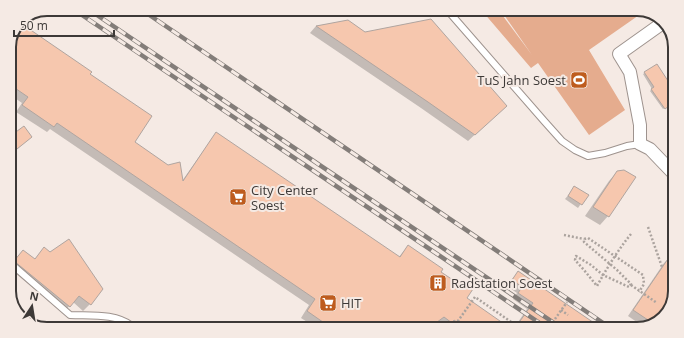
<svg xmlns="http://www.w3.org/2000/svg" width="684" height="338" font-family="'Open Sans',sans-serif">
<rect width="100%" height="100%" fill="#f5eae4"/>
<polygon fill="#e5ac8e" points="483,12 500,12 532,55 502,12 642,13 589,50 625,110 589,135 538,63 531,68"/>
<g fill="#0003">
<polygon points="22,19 19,24 89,74 134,142 182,181 211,140 217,133 398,258 408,246 439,272 466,299 508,328 450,328 448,326 446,328 445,328 437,323 430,328 315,327 301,318 309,305 50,129 47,132 16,112 22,103 9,94 9,44 20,20"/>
<polygon points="347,21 365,33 499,112 468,141 421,108 310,33 316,26"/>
<polygon points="657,65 674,91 674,102 663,109 650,91 652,89 643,74"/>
<polygon points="23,128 29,139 15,150 9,141 9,138"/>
<polygon points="674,130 674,141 669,138"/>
<polygon points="617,172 608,216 600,225 585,216 609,181"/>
<polygon points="575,187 587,195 578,208 565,199"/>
<polygon points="44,249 90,304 83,311 73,302 63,313 9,268 9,267 17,257 23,251 34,260"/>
<polygon points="670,257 672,258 671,308 658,323 644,327 628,316 664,263"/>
<polygon points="518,273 601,329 514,328 527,309 513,299 517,293 507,286 512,279"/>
</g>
<g fill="#f6c7ae" stroke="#b0a5a0">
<polygon points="431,19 507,106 475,135 428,102 316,26 348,20 365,32"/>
<polygon points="19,22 92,72 90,74 152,116 135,142 168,165 180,162 183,181 216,132 400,257 408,245 443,269 441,272 459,284 461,281 473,289 467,298 510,328 465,328 454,320 452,323 444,317 429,328 330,327 307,311 315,299 57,123 54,127 22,105 28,97 9,84 9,44"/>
<polygon points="657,64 674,90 674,102 665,109 651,89 654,87 644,72"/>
<polygon points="24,126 32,137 17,149 9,137"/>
<polygon points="624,170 636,177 609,217 593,207 617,171"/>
<polygon points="574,186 589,195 582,205 568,196"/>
<polygon points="69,239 103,289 91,305 79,296 70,307 14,261 23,250 35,259 44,247 50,252"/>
<polygon points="672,253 671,308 658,323 654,324 633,310"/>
<polygon points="518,271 603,329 515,328 533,303 518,293 522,287 512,280"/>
</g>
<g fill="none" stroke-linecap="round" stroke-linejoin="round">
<defs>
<g id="lane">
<polyline points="449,12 545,122 562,141 575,150 588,156 605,153 627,146 640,144"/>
<path d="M9,262L70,315C91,316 115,313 132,326"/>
</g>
<polyline id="street" points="664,22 619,54 630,72 640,125 640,144 650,149 673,173"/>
</defs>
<use href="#lane" stroke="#9e938e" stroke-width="8"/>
<use href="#street" stroke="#9e938e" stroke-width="14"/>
<g stroke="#aba39e" stroke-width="2.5" stroke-dasharray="2 2" stroke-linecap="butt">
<polyline points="648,227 662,267"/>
<path d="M631,234C618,250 607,268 597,286L584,270L575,260L576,256L591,265L603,275L629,287L631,284L617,270L584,242V239L588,238L643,275L644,284L639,292"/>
<polyline points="564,235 584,239"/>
<polyline points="631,285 657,303"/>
<polyline points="561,310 568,315"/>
<polyline points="555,319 567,302"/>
<polyline points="577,322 587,329"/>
<polyline points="438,328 440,326"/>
<polyline points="453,328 475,297 520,328"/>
<polyline points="598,329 601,325"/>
</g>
<use href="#lane" stroke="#fff" stroke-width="6"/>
<use href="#street" stroke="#fff" stroke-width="12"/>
<defs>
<g id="rail">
<polyline points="73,9 547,328"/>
<polyline points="88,9 563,329"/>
<polyline points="142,10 612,329"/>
</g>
</defs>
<use href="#rail" stroke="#837d79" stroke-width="4.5"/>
<use href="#rail" stroke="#f5eae4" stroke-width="3" stroke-dasharray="9" stroke-linecap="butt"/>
</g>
<defs>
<symbol id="stadium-square" viewBox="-11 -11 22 22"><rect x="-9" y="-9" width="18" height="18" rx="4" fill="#be5c1e" stroke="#f5eae4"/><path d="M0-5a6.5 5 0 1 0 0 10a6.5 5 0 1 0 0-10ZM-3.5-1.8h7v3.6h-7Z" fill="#fff"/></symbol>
<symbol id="supermarket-square" viewBox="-11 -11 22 22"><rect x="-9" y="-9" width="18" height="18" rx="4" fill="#be5c1e" stroke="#f5eae4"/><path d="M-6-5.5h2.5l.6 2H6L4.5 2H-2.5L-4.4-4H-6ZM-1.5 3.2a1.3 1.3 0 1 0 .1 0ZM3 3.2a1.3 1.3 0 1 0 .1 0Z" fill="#fff"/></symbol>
<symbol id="building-square" viewBox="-11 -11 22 22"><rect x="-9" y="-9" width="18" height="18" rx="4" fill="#be5c1e" stroke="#f5eae4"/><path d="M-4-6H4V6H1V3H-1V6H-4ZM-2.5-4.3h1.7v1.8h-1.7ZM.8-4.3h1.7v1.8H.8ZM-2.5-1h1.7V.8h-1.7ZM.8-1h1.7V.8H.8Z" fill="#fff"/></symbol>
</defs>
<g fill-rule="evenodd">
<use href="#stadium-square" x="569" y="70" width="20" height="20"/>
<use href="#supermarket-square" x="228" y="187" width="20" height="20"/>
<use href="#building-square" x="428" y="273" width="20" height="20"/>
<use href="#supermarket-square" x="318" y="293" width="20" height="20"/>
</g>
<g text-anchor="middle" stroke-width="4" stroke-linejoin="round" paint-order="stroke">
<g font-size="13" fill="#3d3937" stroke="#f5eae4" text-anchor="start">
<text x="566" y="85" text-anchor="end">TuS Jahn Soest</text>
<text x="251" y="195">City Center<tspan x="251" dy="15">Soest</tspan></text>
<text x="451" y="288">Radstation Soest</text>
<text x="341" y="308">HIT</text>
</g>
</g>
<path d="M0 0H684V338H0ZM47 16H637A31 31 0 0 1 668 47V291A31 31 0 0 1 637 322H47A31 31 0 0 1 16 291V47A31 31 0 0 1 47 16Z" fill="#f5eae4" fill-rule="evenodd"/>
<path fill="none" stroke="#3d3937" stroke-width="2" d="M47 16H637A31 31 0 0 1 668 47V291A31 31 0 0 1 637 322H47A31 31 0 0 1 16 291V47A31 31 0 0 1 47 16Z"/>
<g transform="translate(32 306) rotate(12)" stroke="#f5eae4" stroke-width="3" paint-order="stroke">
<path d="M0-3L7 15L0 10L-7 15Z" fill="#3d3937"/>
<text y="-6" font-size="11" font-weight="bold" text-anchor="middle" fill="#3d3937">N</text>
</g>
<path d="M14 30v6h100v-6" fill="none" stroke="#3d3937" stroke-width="2"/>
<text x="20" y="30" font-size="12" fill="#3d3937" stroke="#f5eae4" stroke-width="3" paint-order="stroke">50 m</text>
</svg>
